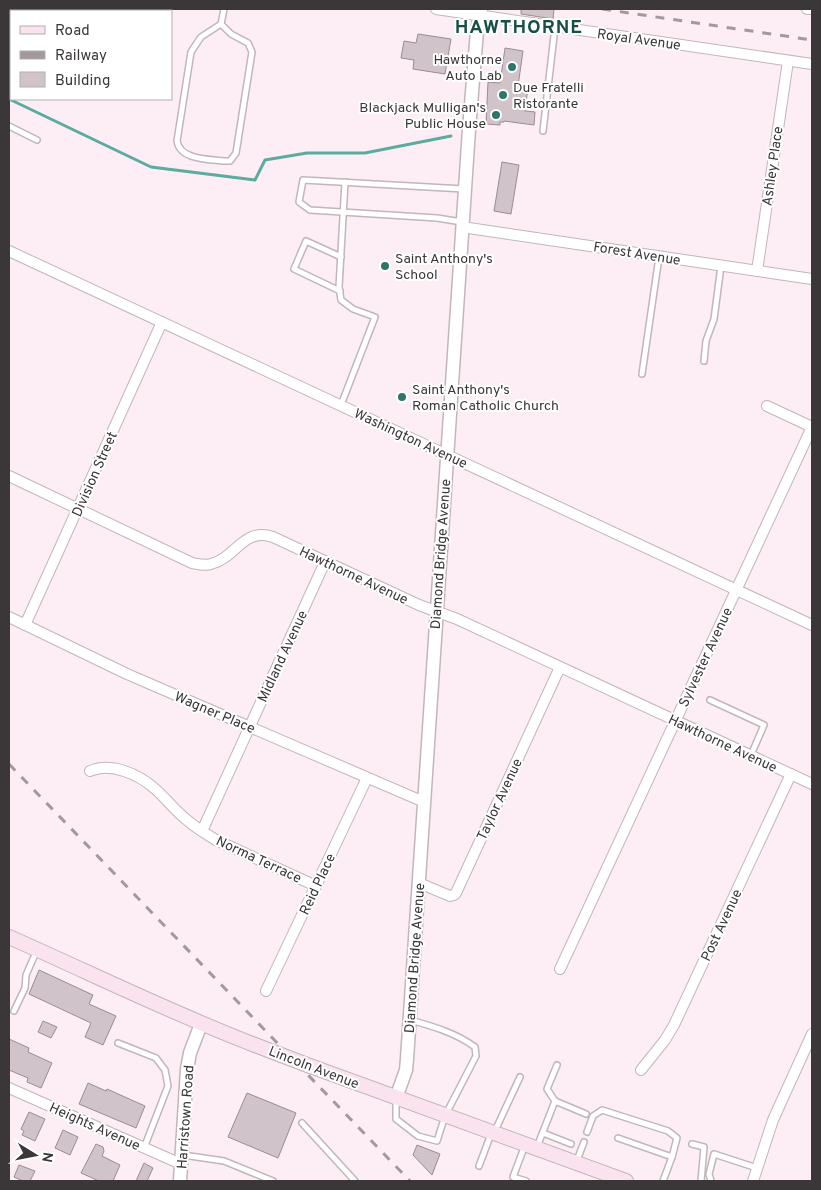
<svg xmlns="http://www.w3.org/2000/svg" width="821" height="1190" font-family="Overpass,sans-serif">
<rect width="100%" height="100%" fill="#fceef4"/>
<g fill="none" stroke-linecap="round" stroke-linejoin="round">
<polyline stroke="#5daa9f" stroke-width="3" points="9,99 151,167 255,180 265,160 307,153 365,153 451,136"/>
</g>
<g fill="#d0c3c9" stroke="#998c92">
<polygon points="521,9 554,9 553,19 521,14"/>
<polygon points="418,34 451,39 445,74 413,69 414,60 401,58 404,41 416,43"/>
<polygon points="505,48 523,51 518,86 528,87 525,111 535,112 534,125 504,121 504,122 500,122 500,125 486,124 488,82 500,83"/>
<polygon points="502,162 519,165 511,214 494,211"/>
<polygon points="39,970 93,995 89,1004 116,1016 103,1045 85,1037 91,1023 29,994"/>
<polygon points="43,1021 57,1027 51,1038 38,1032"/>
<polygon points="9,1039 29,1048 28,1052 52,1063 41,1088 27,1082 28,1078 9,1070"/>
<polygon points="88,1083 106,1091 107,1089 145,1106 136,1128 79,1104"/>
<polygon points="247,1093 296,1113 278,1158 228,1137"/>
<polygon points="29,1112 45,1119 35,1141 22,1135 24,1131 21,1129"/>
<polygon points="63,1130 78,1137 70,1155 55,1148"/>
<polygon points="96,1144 103,1147 104,1151 102,1156 120,1165 113,1181 99,1181 81,1173"/>
<polygon points="417,1145 440,1154 432,1175 413,1155"/>
<polygon points="144,1163 153,1168 147,1181 136,1181"/>
<polygon points="19,1165 35,1171 30,1181 23,1181 14,1177"/>
</g>
<g fill="none" stroke-linecap="round" stroke-linejoin="round">
<defs>
<g id="service">
<path d="M221,24L231,34L248,43L252,52L236,153L230,161H224C208,159 180,160 177,141L191,52L201,37Z"/>
<polyline points="221,24 224,9"/>
<polyline points="9,126 37,140"/>
<polyline points="543,131 555,27"/>
<polyline points="462,222 437,218 310,210 299,202 303,180 464,189"/>
<polyline points="340,291 294,269 306,241 341,257"/>
<polyline points="704,361 706,341 714,319 721,266"/>
<polyline points="642,374 659,257"/>
<polyline points="341,405 375,317 353,309 341,300 339,287 345,182"/>
<polyline points="710,700 764,725 751,755"/>
<polyline points="14,1011 25,988 26,975 37,950"/>
<polyline points="118,1043 156,1058 165,1070 168,1086 144,1148"/>
<path d="M396,1099V1119L418,1136L437,1141L445,1116L476,1056L475,1047C456,1033 432,1026 410,1020"/>
<polyline points="555,1101 547,1089 557,1065"/>
<polyline points="302,1123 355,1181"/>
<polyline points="587,1132 593,1116 602,1110 668,1131 677,1138 672,1157"/>
<polyline points="494,1133 520,1077"/>
<polyline points="543,1133 571,1144"/>
<polyline points="618,1138 672,1157 663,1181"/>
<polyline points="692,1144 704,1147 701,1181"/>
<polyline points="525,1145 513,1177 526,1181"/>
<polyline points="537,1147 555,1101 586,1114"/>
<polyline points="183,1155 224,1161 273,1181"/>
<polyline points="576,1163 584,1142"/>
<polyline points="479,1166 491,1134"/>
<polyline points="711,1181 709,1174 714,1154 757,1168"/>
</g>
<g id="minor">
<polyline points="436,9 812,64"/>
<polyline points="807,9 812,9"/>
<polyline points="462,227 812,279"/>
<polyline points="9,251 812,625"/>
<polyline points="757,271 788,61"/>
<polyline points="767,406 812,427"/>
<path d="M9,476L192,563C198,564 205,566 211,564C236,558 243,527 273,537L419,605L457,619L812,784"/>
<polyline points="9,617 127,674 424,802"/>
<polyline points="25,625 162,322"/>
<path d="M90,771C111,762 138,774 154,788C166,798 175,811 187,820C196,828 206,834 216,840L316,886"/>
<polyline points="202,831 325,562"/>
<polyline points="419,883 450,896 454,895 456,893 560,667"/>
<polyline points="560,969 812,427"/>
<polyline points="266,991 367,778"/>
<polyline points="641,1070 665,1040 674,1025 791,774"/>
<polyline points="9,1088 181,1164"/>
<polyline points="753,1181 773,1120 812,1034"/>
</g>
<g id="tertiary">
<polyline points="396,1098 406,1070 407,1059 469,129 477,31 481,9"/>
<polyline points="180,1181 187,1069 190,1053 201,1024"/>
</g>
<g id="secondary">
<path d="M9,937C91,973 171,1013 255,1045"/>
<polyline points="310,1066 626,1181"/>
</g>
</defs>
<use href="#service" stroke="#c2b5bb" stroke-width="8"/>
<use href="#minor" stroke="#c2b5bb" stroke-width="12"/>
<use href="#tertiary" stroke="#c2b5bb" stroke-width="15"/>
<use href="#secondary" stroke="#c2b5bb" stroke-width="16"/>
<use href="#service" stroke="#fff" stroke-width="5"/>
<use href="#minor" stroke="#fff" stroke-width="10"/>
<use href="#tertiary" stroke="#fff" stroke-width="12"/>
<use href="#secondary" stroke="#fae2ee" stroke-width="14"/>
<g stroke="#a2989d" stroke-width="3" stroke-dasharray="9 9" stroke-linecap="butt">
<polyline points="602,9 812,40"/>
<polyline points="9,764 410,1181"/>
</g>
<defs>
<polyline id="secondary-bridge" points="255,1045 310,1066"/>
</defs>
<use href="#secondary-bridge" stroke="#c2b5bb" stroke-width="16" stroke-linecap="butt"/>
<use href="#secondary-bridge" stroke="#fae2ee" stroke-width="14"/>
</g>
<g fill="#2f756b" stroke="#fff" stroke-width="2">
<circle cx="512" cy="67" r="5"/>
<circle cx="503" cy="95" r="5"/>
<circle cx="496" cy="115" r="5"/>
<circle cx="385" cy="266" r="5"/>
<circle cx="402" cy="397" r="5"/>
</g>
<g text-anchor="middle" stroke-width="4" stroke-linejoin="round" paint-order="stroke">
<g font-size="14" fill="#3b3638" stroke="#fff">
<text transform="translate(639 39) rotate(8)" y="5">Royal Avenue</text>
<text transform="translate(772 166) rotate(-82)" y="5">Ashley Place</text>
<text transform="translate(637 253) rotate(9)" y="5">Forest Avenue</text>
<text transform="translate(411 438) rotate(25)" y="5">Washington Avenue</text>
<text transform="translate(94 474) rotate(-66)" y="5">Division Street</text>
<text transform="translate(440 554) rotate(-86)" y="5">Diamond Bridge Avenue</text>
<text transform="translate(354 575) rotate(25)" y="5">Hawthorne Avenue</text>
<text transform="translate(282 656) rotate(-65)" y="5">Midland Avenue</text>
<text transform="translate(705 657) rotate(-65)" y="5">Sylvester Avenue</text>
<text transform="translate(215 712) rotate(23)" y="5">Wagner Place</text>
<text transform="translate(723 743) rotate(25)" y="5">Hawthorne Avenue</text>
<text transform="translate(499 799) rotate(-65)" y="5">Taylor Avenue</text>
<text transform="translate(259 859) rotate(25)" y="5">Norma Terrace</text>
<text transform="translate(317 884) rotate(-65)" y="5">Reid Place</text>
<text transform="translate(721 925) rotate(-65)" y="5">Post Avenue</text>
<text transform="translate(414 958) rotate(-86)" y="5">Diamond Bridge Avenue</text>
<text transform="translate(314 1067) rotate(21)" y="5">Lincoln Avenue</text>
<text transform="translate(185 1117) rotate(-86)" y="5">Harristown Road</text>
<text transform="translate(95 1126) rotate(24)" y="5">Heights Avenue</text>
</g>
<g font-size="14" fill="#3b3638" stroke="#fff" text-anchor="start">
<text x="502" y="64" text-anchor="end">Hawthorne<tspan x="502" dy="16">Auto Lab</tspan></text>
<text x="513" y="92">Due Fratelli<tspan x="513" dy="16">Ristorante</tspan></text>
<text x="486" y="112" text-anchor="end">Blackjack Mulligan's<tspan x="486" dy="16">Public House</tspan></text>
<text x="395" y="263">Saint Anthony's<tspan x="395" dy="16">School</tspan></text>
<text x="412" y="394">Saint Anthony's<tspan x="412" dy="16">Roman Catholic Church</tspan></text>
</g>
<g font-size="19" font-weight="bold" letter-spacing="1" fill="#154f47" stroke="#fff">
<text x="519" y="33">HAWTHORNE</text>
</g>
</g>
<rect width="821" height="1190" fill="none" stroke="#3b3638" stroke-width="20"/>
<rect x="10" y="10" width="162" height="90" fill="#ffffff" stroke="#b1afaf"/>
<rect x="20" y="26" width="25" height="8" fill="#fae2ee" stroke="#b1afaf"/>
<text x="55" y="35" font-size="15" fill="#3b3638">Road</text>
<rect x="20" y="51" width="25" height="8" fill="#a2989d" stroke="#b1afaf"/>
<text x="55" y="60" font-size="15" fill="#3b3638">Railway</text>
<rect x="20" y="72" width="25" height="15" fill="#d0c3c9" stroke="#b1afaf"/>
<text x="55" y="85" font-size="15" fill="#3b3638">Building</text>
<g transform="translate(35 1155) rotate(100)" stroke="#ffffff" stroke-width="4" paint-order="stroke">
<path d="M0-4L9 19L0 12L-9 19Z" fill="#3b3638"/>
<text y="-8" font-size="14" font-weight="bold" text-anchor="middle" fill="#3b3638">N</text>
</g>
</svg>
